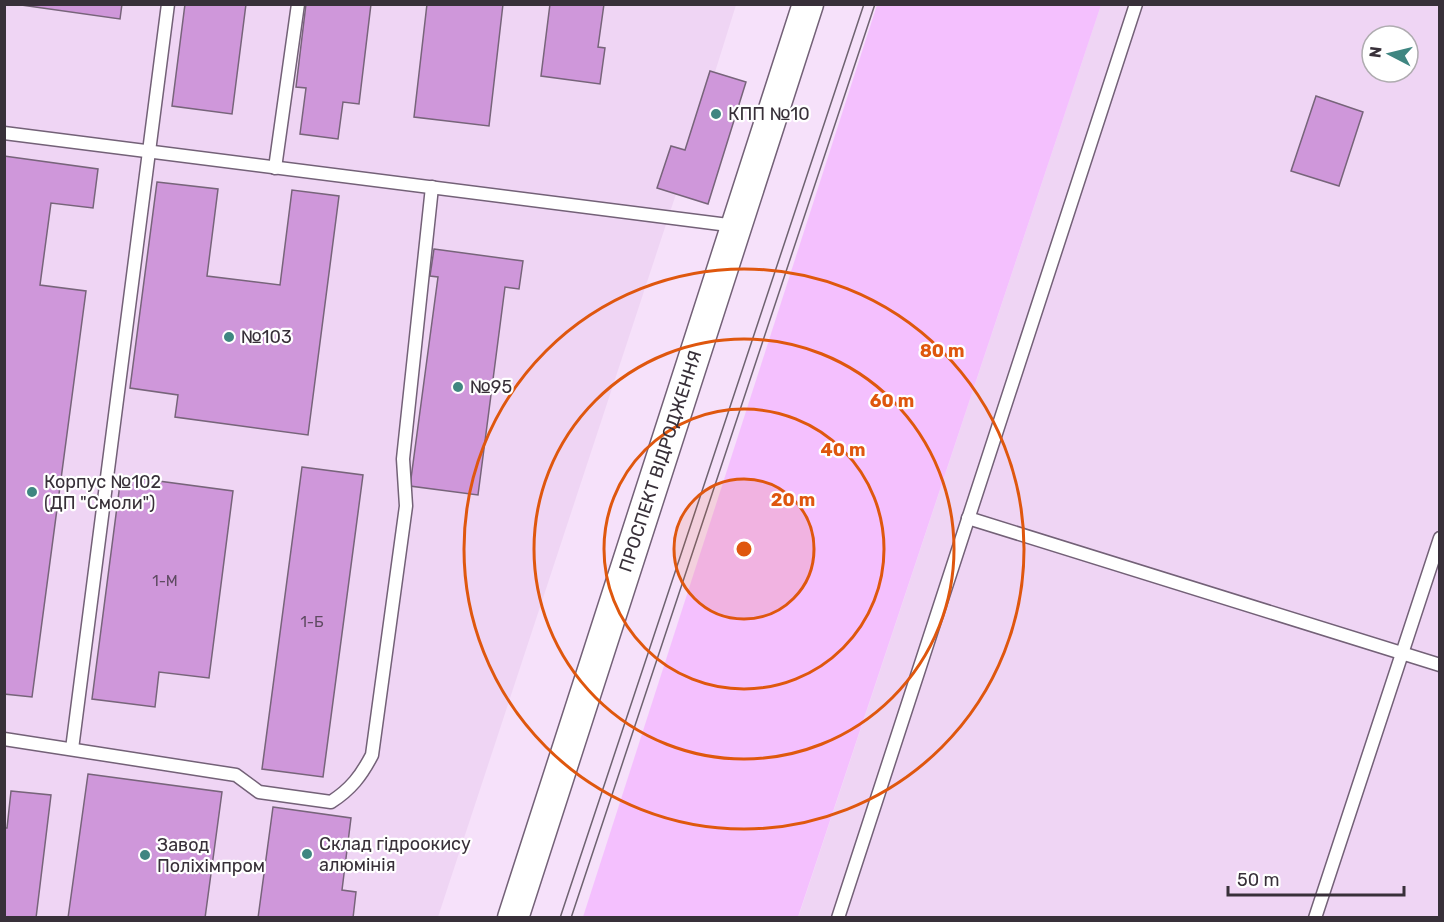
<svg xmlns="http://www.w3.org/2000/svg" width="1444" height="922" font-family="Rubik,sans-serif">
<rect width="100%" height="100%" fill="#f6e1fa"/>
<g fill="#efd5f4" fill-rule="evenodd">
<polygon points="5,5 736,5 715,72 746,82 708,204 676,194 438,917 5,918"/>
<path d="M1101,5H1439V917L798,918ZM1372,36H1408V72H1372Z"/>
</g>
<polygon fill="#f4c0fe" points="877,5 1101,5 798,917 583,917"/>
<g fill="#cf97da" stroke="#77647a" stroke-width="1.5">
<polygon points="14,4 122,4 120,19"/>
<polygon points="185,4 246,4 232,114 172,106"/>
<polygon points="306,4 371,4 359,104 343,102 338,139 300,134 306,88 296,87"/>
<polygon points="427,4 503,4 489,126 414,117"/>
<polygon points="550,4 604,4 598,47 605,48 600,84 541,76"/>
<polygon points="710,71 746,82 708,204 657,188 671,146 685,150"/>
<polygon points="1316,96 1363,112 1339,186 1291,171"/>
<polygon points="4,156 98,169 93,208 51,203 40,285 86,291 32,697 4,694"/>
<polygon points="157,182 218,189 207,276 280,285 292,190 339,196 308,435 175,417 178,395 130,388"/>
<polygon points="434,249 523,261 519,289 505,287 478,495 410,486 438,277 430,276"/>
<polygon points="302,467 363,475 323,777 262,769"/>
<polygon points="121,476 233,491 209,678 159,672 155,707 92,699"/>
<polygon points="88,774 222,792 205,918 68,918"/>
<polygon points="11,791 51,795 36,918 4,918 4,828 7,828"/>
<polygon points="273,807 351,818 342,890 356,892 353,918 258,918"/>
</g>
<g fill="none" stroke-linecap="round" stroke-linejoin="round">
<defs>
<g id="service">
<polyline points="4,133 736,226"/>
<polyline points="275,168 298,4"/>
<polyline points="968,518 1440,665"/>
<path d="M4,739L236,775L259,792L331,802C351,789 361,776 372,755L406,506L403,459L432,187"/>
<polyline points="72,749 168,4"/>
<polyline points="838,918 1136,4"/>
<polyline points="1315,918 1440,538"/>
</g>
<g id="tertiary">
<path id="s1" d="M513,918L808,4"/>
</g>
</defs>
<use href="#service" stroke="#736177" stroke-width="15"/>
<use href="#tertiary" stroke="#736177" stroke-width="33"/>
<use href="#service" stroke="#fff" stroke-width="12"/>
<use href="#tertiary" stroke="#fff" stroke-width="30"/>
<g stroke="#6e6270" stroke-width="1.5">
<polyline points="560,918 864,4"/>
<polyline points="571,918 875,4"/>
</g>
</g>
<circle cx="744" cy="549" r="70" fill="#df570e" fill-opacity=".12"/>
<g fill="none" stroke="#df570e" stroke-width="3">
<circle cx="744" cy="549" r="70"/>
<circle cx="744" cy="549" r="140"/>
<circle cx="744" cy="549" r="210"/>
<circle cx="744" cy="549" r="280"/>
</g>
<g fill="#3f8681" stroke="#fff" stroke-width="2">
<circle cx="716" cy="114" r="6"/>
<circle cx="229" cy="337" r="6"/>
<circle cx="458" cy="387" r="6"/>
<circle cx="32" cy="492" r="6"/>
<circle cx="307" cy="854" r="6"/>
<circle cx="145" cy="855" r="6"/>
</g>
<g text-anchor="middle" stroke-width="4.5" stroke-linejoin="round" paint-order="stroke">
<g font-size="15" fill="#5e4a61">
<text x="165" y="586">1-М</text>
<text x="312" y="627">1-Б</text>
</g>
<g font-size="18" fill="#383039" stroke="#fff" text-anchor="start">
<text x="728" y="120">КПП №10</text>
<text x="241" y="343">№103</text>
<text x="470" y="393">№95</text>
<text x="44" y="488">Корпус №102<tspan x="44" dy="21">(ДП "Смоли")</tspan></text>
<text x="319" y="850">Склад гідроокису<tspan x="319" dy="21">алюмінія</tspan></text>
<text x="157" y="851">Завод<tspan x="157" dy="21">Поліхімпром</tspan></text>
</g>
<g font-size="18" fill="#383039" stroke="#fff">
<text dy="6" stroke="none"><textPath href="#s1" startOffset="480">ПРОСПЕКТ ВІДРОДЖЕННЯ</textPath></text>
</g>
</g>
<circle cx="744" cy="549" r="9" fill="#df570e" stroke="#fff" stroke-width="3"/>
<g font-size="18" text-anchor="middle" font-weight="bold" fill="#df570e" stroke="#fff" stroke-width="4.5" stroke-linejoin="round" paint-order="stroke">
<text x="942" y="357">80 m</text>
<text x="892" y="407">60 m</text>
<text x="843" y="456">40 m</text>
<text x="793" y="506">20 m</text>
</g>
<rect width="1444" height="922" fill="none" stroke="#383039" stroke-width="12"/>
<g transform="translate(1390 54) rotate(277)"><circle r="28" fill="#ffffff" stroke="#afacb0" stroke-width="1.5"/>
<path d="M0-4.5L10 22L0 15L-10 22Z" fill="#3f8681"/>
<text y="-9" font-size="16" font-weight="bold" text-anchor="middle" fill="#383039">N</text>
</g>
<path d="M1228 886v9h176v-9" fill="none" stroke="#383039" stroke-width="3"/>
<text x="1237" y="886" font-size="18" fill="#383039" stroke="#ffffff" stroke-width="4.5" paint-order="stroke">50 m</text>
</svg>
